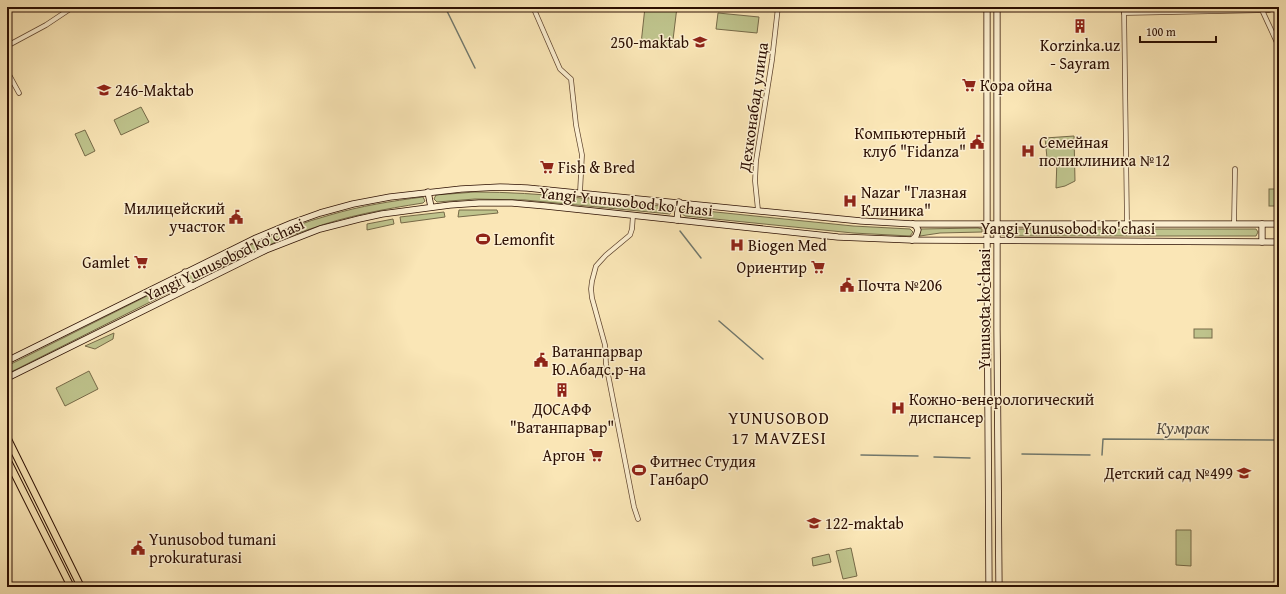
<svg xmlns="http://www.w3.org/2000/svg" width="1286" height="594" font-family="'Gentium Book Plus',serif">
<rect width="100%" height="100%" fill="#fae6b6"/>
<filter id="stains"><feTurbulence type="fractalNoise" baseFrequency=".005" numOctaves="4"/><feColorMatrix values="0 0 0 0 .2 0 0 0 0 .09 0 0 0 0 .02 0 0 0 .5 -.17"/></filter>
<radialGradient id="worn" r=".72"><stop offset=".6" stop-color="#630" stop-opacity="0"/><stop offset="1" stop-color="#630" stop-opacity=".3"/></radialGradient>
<g fill="#bfc48d" stroke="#766a48">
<polygon points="645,7 677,7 672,48 641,44"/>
<polygon points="718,13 759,17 757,33 716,29"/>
<polygon points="141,107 149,122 121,135 114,120"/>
<polygon points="85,130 95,151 85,156 75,134"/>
<polygon points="1074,136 1075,181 1065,186 1056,188 1057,159 1047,158 1045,138"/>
<rect x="1269" y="189" width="10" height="17"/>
<path d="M475,192C541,192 606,201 671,207L673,211L670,214L525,200L475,199L437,202L434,199L436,195Z"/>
<path d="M423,197L425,201L423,203C385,209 346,216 310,229C268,243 229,264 190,283L187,280V276C233,254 281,228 330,215C360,206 392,201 423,197Z"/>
<polygon points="683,209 686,209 853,226 910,229 913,232 910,236 853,233 685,216 682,214"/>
<polygon points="459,210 497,210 498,213 458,217"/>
<polygon points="444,212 445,217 401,223 400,217"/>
<polygon points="393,219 394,224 367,230 367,224"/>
<polygon points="920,229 978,228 982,229 982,232 940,233 920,236"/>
<polygon points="1005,229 1256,229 1258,232 1256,236 1005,236 998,234 998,231"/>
<polygon points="177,281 180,283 180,287 7,374 7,366"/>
<rect x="1194" y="329" width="18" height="9"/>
<polygon points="114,333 113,339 95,349 85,346"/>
<polygon points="89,371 98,389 65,406 56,388"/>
<polygon points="1176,530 1191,530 1191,566 1176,565"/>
<polygon points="851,548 857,576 843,579 836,551"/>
<polygon points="829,554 831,562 813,566 812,558"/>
</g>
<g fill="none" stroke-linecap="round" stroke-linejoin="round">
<g stroke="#71786d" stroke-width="1.5">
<polyline points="445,7 475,68"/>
<polyline points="680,231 701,258"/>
<polyline points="719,321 763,359"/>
<polyline points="1022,454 1090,455"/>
<polyline points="861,455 918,456"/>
<polyline points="1102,455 1103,439 1279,440"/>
<polyline points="934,457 970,458"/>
</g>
<defs>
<g id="street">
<polyline points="533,7 560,69 571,79 576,125 582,155 580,192"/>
<polyline points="1124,7 1127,224"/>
<polyline points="1262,10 1279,47"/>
<polyline points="1124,13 1269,10 1269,7"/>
<polyline points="7,46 46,25 73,7"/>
<polyline points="7,71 19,93"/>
<polyline points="758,210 755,181 756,161 772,60 778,7"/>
<polyline points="633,215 632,229 630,235 606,255 596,266 592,281 591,289 592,298 605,345 606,364 634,507 638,519"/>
<polyline points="1234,224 1235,169"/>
</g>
<g id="secondary">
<polyline points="987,7 987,240 989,587"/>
<polyline points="997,7 997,329 999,587"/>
<polyline points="428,192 431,207"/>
<polyline points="677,220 679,202"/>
<polyline points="1262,224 1262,242"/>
<polyline points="912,240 916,236 918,230 916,226 913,224"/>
<path d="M185,272C183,277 182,280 186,284L193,286"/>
<polyline points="7,361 256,238 292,223 320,213 353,204 390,197 461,189 500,187 527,188 861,221 913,224 1279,224"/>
<polyline points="7,378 266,250 320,229 359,219 382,214 450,205 479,203 512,203 546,206 838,237 912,240 1279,242"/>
</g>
<g id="primary">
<polyline points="7,437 81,587"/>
<polyline points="7,459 71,587"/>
</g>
</defs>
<use href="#street" stroke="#60452f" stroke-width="5.5"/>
<use href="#secondary" stroke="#2c0f02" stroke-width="7"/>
<use href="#primary" stroke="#2c0f02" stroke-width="8"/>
<use href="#street" stroke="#fcefd0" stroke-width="4"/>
<use href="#secondary" stroke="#fcefd0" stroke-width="5.5"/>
<use href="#primary" stroke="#fae6b6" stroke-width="6"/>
</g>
<defs>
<symbol id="building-bare" viewBox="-9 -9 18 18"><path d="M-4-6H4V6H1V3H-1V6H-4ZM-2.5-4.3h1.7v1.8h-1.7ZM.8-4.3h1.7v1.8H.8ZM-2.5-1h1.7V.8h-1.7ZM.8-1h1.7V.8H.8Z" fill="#8f2418" stroke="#fcefd0" stroke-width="2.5" paint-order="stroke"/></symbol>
<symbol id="school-bare" viewBox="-9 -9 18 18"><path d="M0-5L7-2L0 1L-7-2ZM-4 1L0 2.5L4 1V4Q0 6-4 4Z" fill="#8f2418" stroke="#fcefd0" stroke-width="2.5" paint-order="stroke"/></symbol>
<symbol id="supermarket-bare" viewBox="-9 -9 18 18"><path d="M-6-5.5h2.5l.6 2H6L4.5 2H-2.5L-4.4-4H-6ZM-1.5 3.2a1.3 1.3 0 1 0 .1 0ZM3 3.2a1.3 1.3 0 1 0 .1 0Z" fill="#8f2418" stroke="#fcefd0" stroke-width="2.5" paint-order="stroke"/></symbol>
<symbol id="civic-bare" viewBox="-9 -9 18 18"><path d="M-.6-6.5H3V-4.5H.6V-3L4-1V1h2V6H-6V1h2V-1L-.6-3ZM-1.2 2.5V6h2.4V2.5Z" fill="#8f2418" stroke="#fcefd0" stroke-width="2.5" paint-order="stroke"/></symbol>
<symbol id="hospital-bare" viewBox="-9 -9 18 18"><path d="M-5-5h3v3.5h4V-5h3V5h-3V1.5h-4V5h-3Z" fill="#8f2418" stroke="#fcefd0" stroke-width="2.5" paint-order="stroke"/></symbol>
<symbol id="stadium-bare" viewBox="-9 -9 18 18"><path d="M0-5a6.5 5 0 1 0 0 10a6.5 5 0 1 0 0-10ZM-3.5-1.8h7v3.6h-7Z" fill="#8f2418" stroke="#fcefd0" stroke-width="2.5" paint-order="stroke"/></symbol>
</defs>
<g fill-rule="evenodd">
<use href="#building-bare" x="1070" y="16" width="20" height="20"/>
<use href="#school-bare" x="690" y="32" width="20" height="20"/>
<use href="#supermarket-bare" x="959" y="75" width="20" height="20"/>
<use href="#school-bare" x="94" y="80" width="20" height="20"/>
<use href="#civic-bare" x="967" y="132" width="20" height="20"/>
<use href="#hospital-bare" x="1018" y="141" width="20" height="20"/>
<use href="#supermarket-bare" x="537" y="157" width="20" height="20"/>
<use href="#hospital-bare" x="840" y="191" width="20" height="20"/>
<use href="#civic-bare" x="226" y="207" width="20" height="20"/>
<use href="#stadium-bare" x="473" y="229" width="20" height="20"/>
<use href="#hospital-bare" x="727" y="235" width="20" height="20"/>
<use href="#supermarket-bare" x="131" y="252" width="20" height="20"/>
<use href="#supermarket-bare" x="808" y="257" width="20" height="20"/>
<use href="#civic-bare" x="837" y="275" width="20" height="20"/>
<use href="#civic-bare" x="531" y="350" width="20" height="20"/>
<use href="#building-bare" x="552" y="380" width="20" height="20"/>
<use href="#hospital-bare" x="888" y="398" width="20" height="20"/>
<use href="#supermarket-bare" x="586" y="445" width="20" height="20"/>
<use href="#stadium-bare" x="629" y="460" width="20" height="20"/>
<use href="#school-bare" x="1234" y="463" width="20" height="20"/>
<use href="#school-bare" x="804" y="513" width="20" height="20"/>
<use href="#civic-bare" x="128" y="538" width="20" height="20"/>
</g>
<g text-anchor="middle" stroke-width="3" stroke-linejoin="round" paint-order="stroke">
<g font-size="16" fill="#2c0f02" stroke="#fcefd0" text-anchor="start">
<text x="689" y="48" text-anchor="end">250-maktab</text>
<text x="1080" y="51" text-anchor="middle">Korzinka.uz<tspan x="1080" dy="18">- Sayram</tspan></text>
<text x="980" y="91">Кора ойна</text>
<text x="115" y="96">246-Maktab</text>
<text x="966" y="139" text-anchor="end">Компьютерный<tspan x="966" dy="18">клуб "Fidanza"</tspan></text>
<text x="1039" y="148">Семейная<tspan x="1039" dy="18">поликлиника №12</tspan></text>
<text x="558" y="173">Fish &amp; Bred</text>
<text x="861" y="198">Nazar "Глазная<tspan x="861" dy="18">Клиника"</tspan></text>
<text x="225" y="214" text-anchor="end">Милицейский<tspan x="225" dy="18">участок</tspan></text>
<text x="494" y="245">Lemonfit</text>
<text x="748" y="251">Biogen Med</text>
<text x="130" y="268" text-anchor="end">Gamlet</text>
<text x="807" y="273" text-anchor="end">Ориентир</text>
<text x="858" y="291">Почта №206</text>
<text x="552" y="357">Ватанпарвар<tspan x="552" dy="18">Ю.Абадс.р-на</tspan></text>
<text x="909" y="405">Кожно-венерологический<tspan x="909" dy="18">диспансер</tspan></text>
<text x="562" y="415" text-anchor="middle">ДОСАФФ<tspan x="562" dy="18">"Ватанпарвар"</tspan></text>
<text x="585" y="461" text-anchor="end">Аргон</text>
<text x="650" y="467">Фитнес Студия<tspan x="650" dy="18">ГанбарО</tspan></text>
<text x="1233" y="479" text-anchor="end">Детский сад №499</text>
<text x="825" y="529">122-maktab</text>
<text x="149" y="545">Yunusobod tumani<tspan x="149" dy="18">prokuraturasi</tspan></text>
</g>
<g font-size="16" fill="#2c0f02" stroke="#fcefd0">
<text transform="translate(753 107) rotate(-82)" y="6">Дехконабад улица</text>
<text transform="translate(626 201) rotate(6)" y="6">Yangi Yunusobod ko'chasi</text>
<text x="1068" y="234">Yangi Yunusobod ko'chasi</text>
<text transform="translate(224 259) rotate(-25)" y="6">Yangi Yunusobod ko'chasi</text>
<text transform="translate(984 309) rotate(-90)" y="6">Yunusota koʻchasi</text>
</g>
<g font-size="17" letter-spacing="1" fill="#2c0f02" stroke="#fcefd0">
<text x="779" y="424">YUNUSOBOD<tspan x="779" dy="20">17 MAVZESI</tspan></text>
</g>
<g font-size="17" font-style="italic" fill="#544c41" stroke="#fcefd0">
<text x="1183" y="434">Кумрак</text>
</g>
</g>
<rect width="1286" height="594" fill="none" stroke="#fae6b6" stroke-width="24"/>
<rect x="8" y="8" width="1270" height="578" fill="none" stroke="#2c0f02" stroke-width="2"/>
<rect x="12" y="12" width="1262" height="570" fill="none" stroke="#2c0f02"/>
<path d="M1140 36v6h76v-6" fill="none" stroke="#2c0f02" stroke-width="2"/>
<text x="1146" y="36" font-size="12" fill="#2c0f02" stroke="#fcefd0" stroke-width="3" paint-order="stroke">100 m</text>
<rect width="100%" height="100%" filter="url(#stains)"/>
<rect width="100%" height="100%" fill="url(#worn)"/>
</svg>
